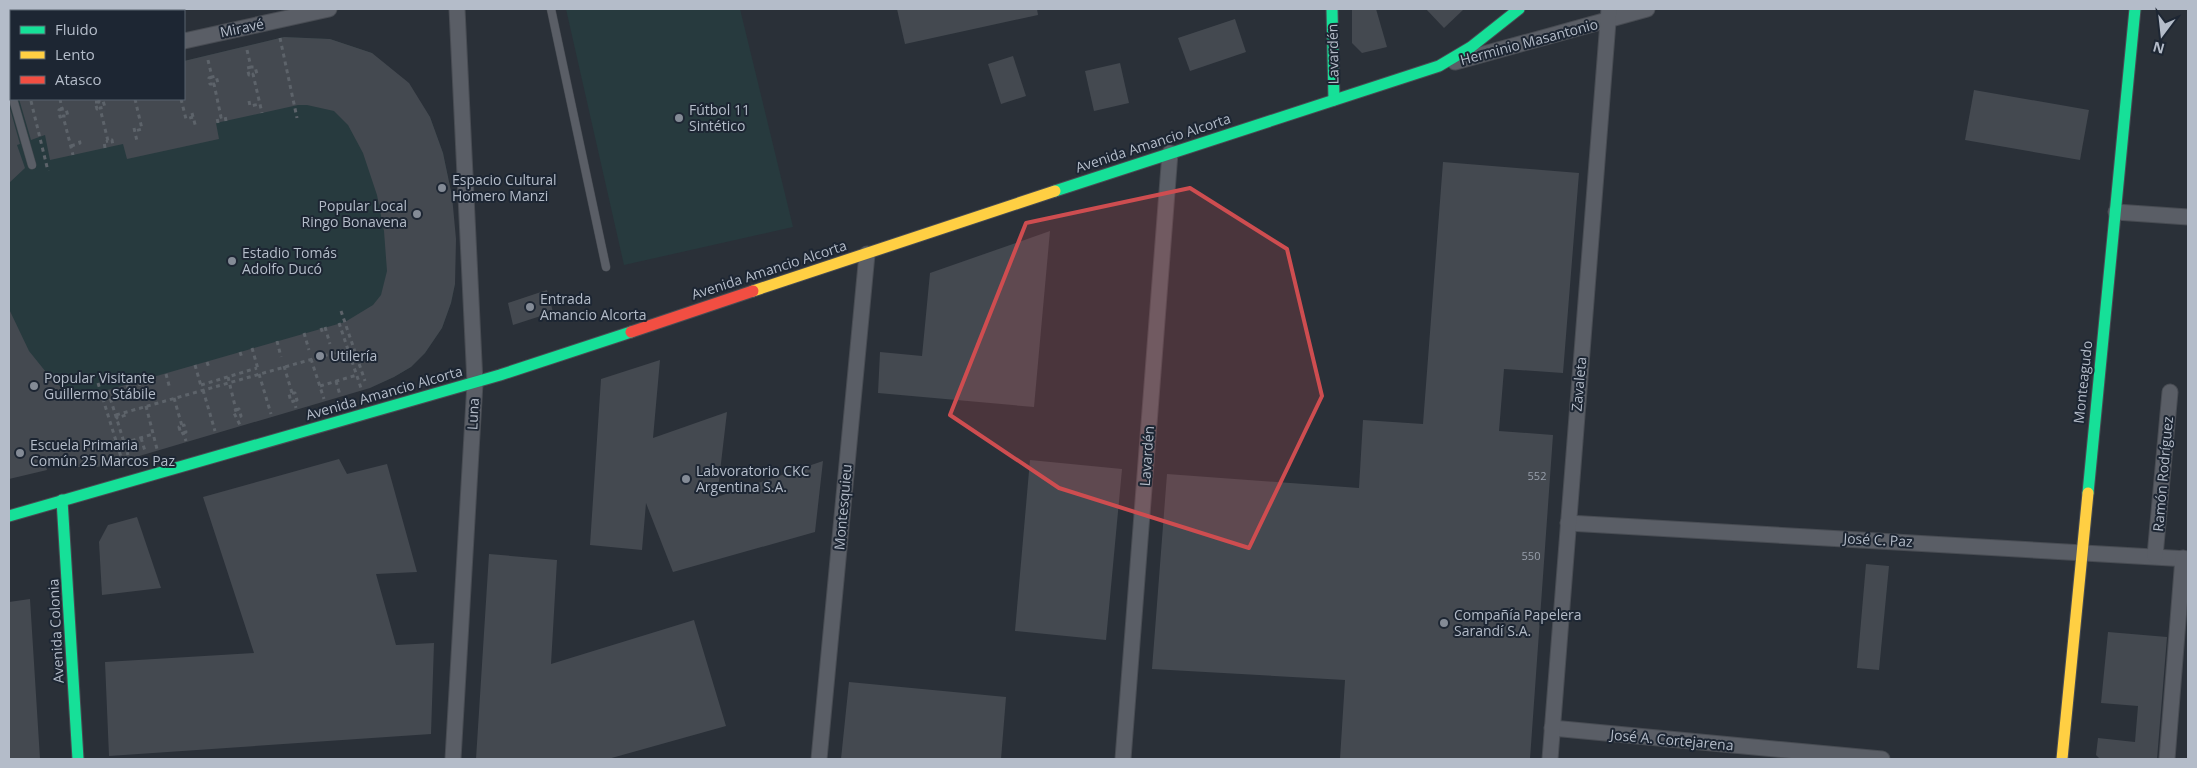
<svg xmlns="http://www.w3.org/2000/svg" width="2197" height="768" font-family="'Open Sans',sans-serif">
<rect width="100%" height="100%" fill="#2a3038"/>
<g fill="#273a3e">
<polygon points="566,9 740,9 793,227 624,265"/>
<polygon points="284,37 330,39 372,53 430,117 443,153 452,196 455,284 451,303 442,328 425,353 411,367 394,377 371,387 118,458 119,462 97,467 21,447 9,438 9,99 24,99 25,103 38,99 184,99 184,61"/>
</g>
<g fill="#444950">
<polygon points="897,9 1037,9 1038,15 905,44"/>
<polygon points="1352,9 1376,9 1387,47 1362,53 1352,43"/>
<polygon points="1426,9 1464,9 1444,28"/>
<polygon points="1235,19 1246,52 1190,71 1178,38"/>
<polygon points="284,37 330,39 372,53 409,83 430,117 443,153 452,196 456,239 455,284 451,303 442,328 425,353 411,367 394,377 370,388 119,462 97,467 78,467 44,461 47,470 9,479 9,309 29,351 54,382 66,390 78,395 90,395 345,322 373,305 381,295 387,271 384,231 377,195 363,153 348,125 334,111 307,105 298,105 216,123 219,139 127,159 123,144 50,160 45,135 31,140 19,99 184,99 184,61"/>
<polygon points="1013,56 1026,96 1001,104 988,64"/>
<polygon points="1120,63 1129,103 1094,111 1085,71"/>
<polygon points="1974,90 2089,110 2080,160 1965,140"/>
<polygon points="9,105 20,144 17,145 25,168 9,183"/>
<polygon points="1443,162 1579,173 1563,373 1504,369 1499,431 1553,435 1530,759 1340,759 1345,680 1152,669 1167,474 1359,488 1363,420 1423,424"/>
<polygon points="1050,231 1034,407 878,393 880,352 922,356 930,273"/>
<polygon points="547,290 553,312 513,325 508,303"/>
<polygon points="660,360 653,438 727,412 717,497 823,461 815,532 673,572 646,503 642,550 590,545 601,379"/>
<polygon points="339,459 347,474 387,464 417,572 376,574 396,645 434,643 431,734 109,756 105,662 254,653 203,497"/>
<polygon points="1030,460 1122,469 1106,640 1015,631"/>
<polygon points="137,517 161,588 102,595 99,542 108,525"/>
<polygon points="489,554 557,560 551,664 694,620 726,726 608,759 476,759"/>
<polygon points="1866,564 1889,566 1879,670 1857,668"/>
<polygon points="30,599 40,759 9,759 9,602"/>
<polygon points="2108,632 2167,637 2157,759 2100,759 2096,755 2098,738 2135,742 2138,706 2101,703"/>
<polygon points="849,682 1006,697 1001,759 841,759"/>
</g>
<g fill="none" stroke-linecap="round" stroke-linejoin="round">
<defs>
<g id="lane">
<polyline points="551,9 606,267"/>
<polyline points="9,84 11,93"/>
<polyline points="13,99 32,165"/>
</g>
<g id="street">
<polyline points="103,9 104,11"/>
<polyline points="184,41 329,9"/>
<polyline points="1455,62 1647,9"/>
<polyline points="9,79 11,79"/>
<polyline points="2116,212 2188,217"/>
<polyline points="1568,523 2188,559"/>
<polyline points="2155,556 2170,392"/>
<polyline points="1552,728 1882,759"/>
<polyline points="453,759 475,383 457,9"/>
<polyline points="819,759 867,254"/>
<polyline points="1123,759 1170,153"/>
<polyline points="1550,759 1609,9"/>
<polyline points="2167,759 2183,558"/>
</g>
<g id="fast">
<polyline points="1332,9 1334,100"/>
<polyline points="1055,191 1439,66 1471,47 1519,9"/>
<polyline points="2088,493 2135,9"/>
<polyline points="62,500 78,759"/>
<polyline points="9,516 500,375 631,332"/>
</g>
<g id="slow">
<polyline points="753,291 1055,191"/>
<polyline points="2062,759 2088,493"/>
</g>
<polyline id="jam" points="631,332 753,291"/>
</defs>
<use href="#lane" stroke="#484c53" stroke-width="9"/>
<use href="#street" stroke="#484c53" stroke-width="17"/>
<use href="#fast" stroke="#484c53" stroke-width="13"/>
<use href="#slow" stroke="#484c53" stroke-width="13"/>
<use href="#jam" stroke="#484c53" stroke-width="13"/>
<g stroke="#5d636a" stroke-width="3" stroke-dasharray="4 4" stroke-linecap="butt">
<polyline points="280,38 297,118"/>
<polyline points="247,50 251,67 255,67 257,74 253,74 262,113"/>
<polyline points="208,60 212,77 216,76 218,83 214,84 221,117 225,116 226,121"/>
<polyline points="251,67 247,68 249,75 253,74"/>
<polyline points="212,77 209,78 210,84 214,84"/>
<polyline points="60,99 62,109 66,109 68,116 63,116 73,155"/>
<polyline points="99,99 99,102 103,101 105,107 100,108 108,141 112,140 113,146"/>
<polyline points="135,99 142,129 135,131"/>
<polyline points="181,99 186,119 193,117"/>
<polyline points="31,101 48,171"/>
<polyline points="249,101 250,106 260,104"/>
<polyline points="99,102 95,102 97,109 100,108"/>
<polyline points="62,109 59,110 60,117 63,116"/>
<polyline points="192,113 196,128"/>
<polyline points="218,123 217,118 221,117"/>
<polyline points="134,128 137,141"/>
<polyline points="71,146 80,143 79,139"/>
<polyline points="105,148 104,142 108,141"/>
<polyline points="341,311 365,381"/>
<polyline points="339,323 361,388"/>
<polyline points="325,327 330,344"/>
<polyline points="321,328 323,334"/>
<polyline points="304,333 309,350"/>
<polyline points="277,341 281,357"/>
<polyline points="252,348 258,369"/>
<polyline points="240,352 242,358"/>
<polyline points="311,359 324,399"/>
<polyline points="207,362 209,368"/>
<polyline points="195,365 201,386"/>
<polyline points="284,366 292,393 289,394 291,402 294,401 296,408"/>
<polyline points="166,374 170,389"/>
<polyline points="259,374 271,414"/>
<polyline points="228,377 236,410 233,411 240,425"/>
<polyline points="336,381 340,395"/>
<polyline points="139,382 143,398"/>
<polyline points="98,383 121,457"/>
<polyline points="127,385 131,397"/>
<polyline points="201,385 257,368"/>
<polyline points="320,386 357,375"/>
<polyline points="203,390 215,431"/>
<polyline points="108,391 128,455"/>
<polyline points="292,393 295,393 297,400 294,401"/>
<polyline points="174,398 182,426 179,427 181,434 183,433 186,441"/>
<polyline points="146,406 157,449"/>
<polyline points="236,410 239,409 241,416 238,417"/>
<polyline points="116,415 348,349"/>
<polyline points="117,415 117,418 126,415"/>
<polyline points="182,426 184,425 186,432 183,433"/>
<polyline points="141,438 145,451"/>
<polyline points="124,443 153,434"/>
</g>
<use href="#lane" stroke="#5a5e66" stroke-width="8"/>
<use href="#street" stroke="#5a5e66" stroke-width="15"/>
<use href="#fast" stroke="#16e098" stroke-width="11"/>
<use href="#slow" stroke="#ffcf43" stroke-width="11"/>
<use href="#jam" stroke="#f24e42" stroke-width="11"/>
</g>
<path fill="#ce4d50" fill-opacity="0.2" stroke="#ce4d50" stroke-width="4" stroke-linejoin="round" d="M1190,188L1287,249L1322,396L1249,548L1059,488L950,415L1026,223Z"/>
<g fill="#848b96" stroke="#1d2633" stroke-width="2">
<circle cx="679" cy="118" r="5"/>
<circle cx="442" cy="188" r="5"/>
<circle cx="417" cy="214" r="5"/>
<circle cx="232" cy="261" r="5"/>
<circle cx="530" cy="307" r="5"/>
<circle cx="320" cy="356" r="5"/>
<circle cx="34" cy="386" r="5"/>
<circle cx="20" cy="453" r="5"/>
<circle cx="686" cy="479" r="5"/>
<circle cx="1444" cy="623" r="5"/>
</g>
<g text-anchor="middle" stroke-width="4" stroke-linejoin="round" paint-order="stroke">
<g font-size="11" fill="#989fab">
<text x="1537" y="480">552</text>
<text x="1531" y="560">550</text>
</g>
<g font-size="14" fill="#b4bcc9" stroke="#1d2633">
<text transform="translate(242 28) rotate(-12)" y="5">Miravé</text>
<text transform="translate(1529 42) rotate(-15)" y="5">Herminio Masantonio</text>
<text transform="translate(1333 54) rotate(-91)" y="5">Lavardén</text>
<text transform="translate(1153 143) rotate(-18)" y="5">Avenida Amancio Alcorta</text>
<text transform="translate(769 270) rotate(-18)" y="5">Avenida Amancio Alcorta</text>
<text transform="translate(2083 382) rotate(-84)" y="5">Monteagudo</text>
<text transform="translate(1579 384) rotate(-85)" y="5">Zavaleta</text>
<text transform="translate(384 393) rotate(-16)" y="5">Avenida Amancio Alcorta</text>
<text transform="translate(473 414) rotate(-87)" y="5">Luna</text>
<text transform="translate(1147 456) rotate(-86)" y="5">Lavardén</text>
<text transform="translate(2163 474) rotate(-85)" y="5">Ramón Rodríguez</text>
<text transform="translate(843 507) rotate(-85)" y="5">Montesquieu</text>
<text transform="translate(1878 540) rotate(3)" y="5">José C. Paz</text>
<text transform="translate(56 631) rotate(-93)" y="5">Avenida Colonia</text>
<text transform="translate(1672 740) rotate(5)" y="5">José A. Cortejarena</text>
</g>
<g font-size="14" fill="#b4bcc9" stroke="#1d2633" text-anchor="start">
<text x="689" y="115">Fútbol 11<tspan x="689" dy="16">Sintético</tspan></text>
<text x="452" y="185">Espacio Cultural<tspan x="452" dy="16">Homero Manzi</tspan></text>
<text x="407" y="211" text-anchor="end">Popular Local<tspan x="407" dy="16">Ringo Bonavena</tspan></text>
<text x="242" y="258">Estadio Tomás<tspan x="242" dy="16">Adolfo Ducó</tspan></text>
<text x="540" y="304">Entrada<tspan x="540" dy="16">Amancio Alcorta</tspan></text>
<text x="330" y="361">Utilería</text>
<text x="44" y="383">Popular Visitante<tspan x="44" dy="16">Guillermo Stábile</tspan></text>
<text x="30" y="450">Escuela Primaria<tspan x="30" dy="16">Común 25 Marcos Paz</tspan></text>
<text x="696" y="476">Labvoratorio CKC<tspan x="696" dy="16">Argentina S.A.</tspan></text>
<text x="1454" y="620">Compañía Papelera<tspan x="1454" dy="16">Sarandí S.A.</tspan></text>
</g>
</g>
<rect width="2197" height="768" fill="none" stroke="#b4bcc9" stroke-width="20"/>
<rect x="10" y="10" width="175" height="90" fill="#1d2633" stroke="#59626f"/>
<rect x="20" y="26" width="25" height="8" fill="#16e098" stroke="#59626f"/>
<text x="55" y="35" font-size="15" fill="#b4bcc9">Fluido</text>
<rect x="20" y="51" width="25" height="8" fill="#ffcf43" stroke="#59626f"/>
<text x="55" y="60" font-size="15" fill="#b4bcc9">Lento</text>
<rect x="20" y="76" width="25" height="8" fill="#f24e42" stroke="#59626f"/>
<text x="55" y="85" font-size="15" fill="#b4bcc9">Atasco</text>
<g transform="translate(2162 35) rotate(195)" stroke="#1d2633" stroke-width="4" paint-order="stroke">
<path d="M0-4L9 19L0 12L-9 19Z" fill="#b4bcc9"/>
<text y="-8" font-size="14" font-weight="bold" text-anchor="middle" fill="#b4bcc9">N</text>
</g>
</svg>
